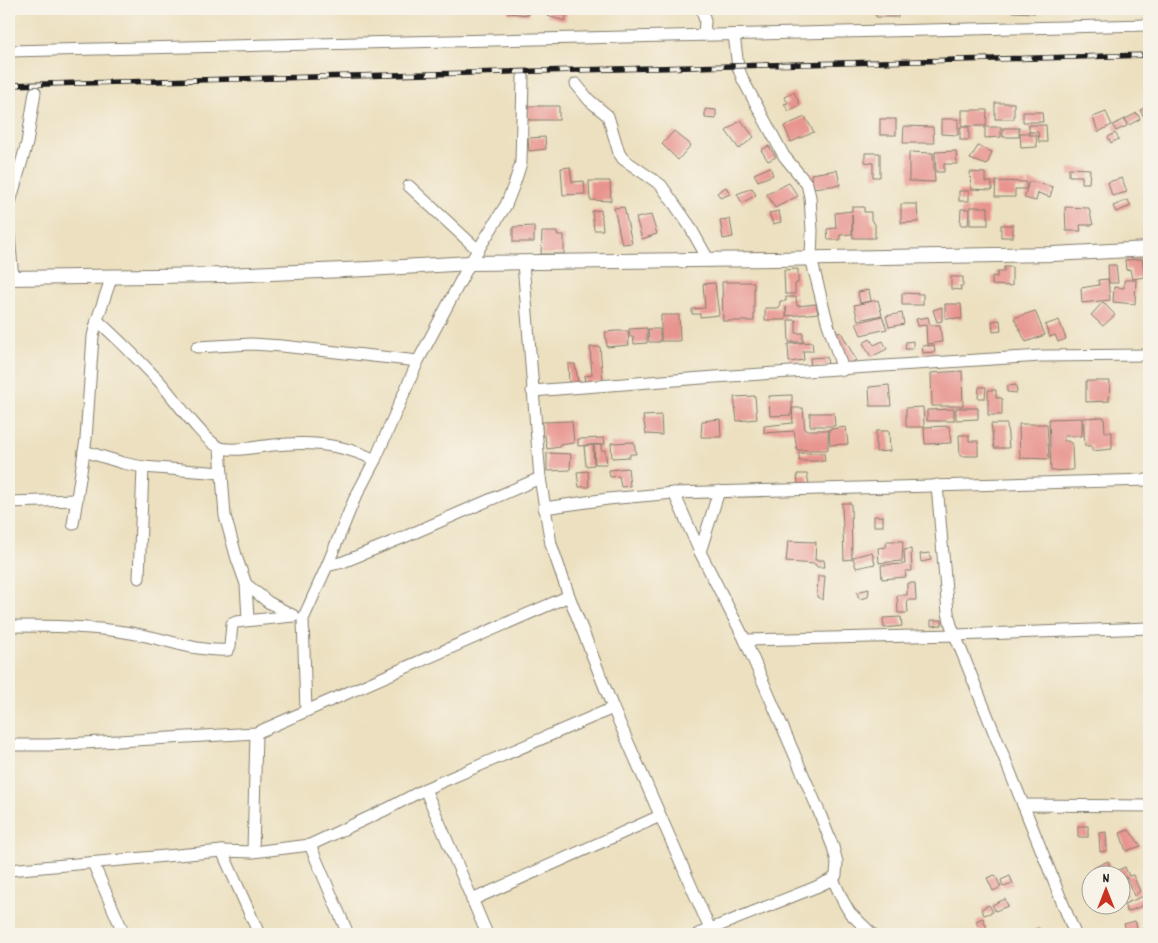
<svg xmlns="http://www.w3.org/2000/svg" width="1158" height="943" font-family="Dekko,sans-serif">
<rect width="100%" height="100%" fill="#f7f3e8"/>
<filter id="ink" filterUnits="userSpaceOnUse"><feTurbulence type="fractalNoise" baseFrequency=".02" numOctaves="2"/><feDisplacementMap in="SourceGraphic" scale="10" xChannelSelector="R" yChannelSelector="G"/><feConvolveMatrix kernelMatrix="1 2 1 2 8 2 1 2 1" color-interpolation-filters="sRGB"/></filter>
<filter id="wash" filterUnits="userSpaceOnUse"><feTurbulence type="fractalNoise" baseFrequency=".0096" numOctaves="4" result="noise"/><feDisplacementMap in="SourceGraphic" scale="20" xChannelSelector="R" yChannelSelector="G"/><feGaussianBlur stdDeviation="1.12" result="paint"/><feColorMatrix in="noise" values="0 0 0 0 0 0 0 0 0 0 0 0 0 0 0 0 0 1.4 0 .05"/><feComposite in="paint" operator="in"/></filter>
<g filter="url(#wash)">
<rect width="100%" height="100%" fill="#ece0c0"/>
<g id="blocks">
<g fill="#e89590">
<polygon points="508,9 529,9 529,15 508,13"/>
<polygon points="549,9 568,9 565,21 547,16"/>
<polygon points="798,9 817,9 817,12 798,14"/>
<polygon points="876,9 897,9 898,17 876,17"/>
<polygon points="1013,9 1035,9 1035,13 1013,12"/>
<rect x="1098" y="9" width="50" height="2"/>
<polygon points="794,92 800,105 789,111 784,104 788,103 784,97"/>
<polygon points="1149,99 1149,115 1144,117 1140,110 1148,107 1146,100"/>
<rect x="995" y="103" width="19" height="16"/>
<rect x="528" y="106" width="31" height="14"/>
<polygon points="705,109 716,110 716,119 705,118"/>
<polygon points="962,110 987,110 986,126 962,126"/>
<polygon points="1023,112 1042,112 1043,122 1023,122"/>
<polygon points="1106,112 1112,125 1098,132 1093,117"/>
<polygon points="1137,113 1140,119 1129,125 1125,119"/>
<polygon points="805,117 814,132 791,142 784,126"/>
<rect x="880" y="119" width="16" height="16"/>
<polygon points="941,119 958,119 958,135 941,134"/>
<polygon points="1124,119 1127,126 1116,131 1113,125"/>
<polygon points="741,120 754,137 739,149 726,131"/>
<polygon points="1029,125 1046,125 1047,142 1039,142 1038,132 1029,132"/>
<polygon points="904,126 933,127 934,143 903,143"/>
<rect x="960" y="127" width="9" height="13"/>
<polygon points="985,127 1001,127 1001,137 985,138"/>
<rect x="1003" y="128" width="16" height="9"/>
<polygon points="674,131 691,145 678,160 662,144"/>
<polygon points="1020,133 1029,133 1029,135 1036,135 1037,147 1021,148"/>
<polygon points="1115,133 1119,139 1111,143 1108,137"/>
<polygon points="545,137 546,149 529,151 528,138"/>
<polygon points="769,146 776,157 768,161 761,150"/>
<polygon points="978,146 992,152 987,165 970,159"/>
<polygon points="956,151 957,164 944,164 944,172 936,172 935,152"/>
<polygon points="909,152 933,153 935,182 909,181"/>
<polygon points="865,153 880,153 880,177 873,177 873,163 865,162"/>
<polygon points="570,167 572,182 584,181 585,194 563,195 561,168"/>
<polygon points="770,167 773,175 758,181 754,174"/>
<polygon points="1069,168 1090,169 1089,183 1082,183 1082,176 1069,176"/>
<polygon points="837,170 840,185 812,188 811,174"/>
<polygon points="970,172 985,173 985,182 992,182 992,190 971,189"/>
<polygon points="1122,178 1127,192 1112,196 1108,182"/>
<polygon points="589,181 610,181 611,201 590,200"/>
<polygon points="996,181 1026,182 1026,189 1015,189 1015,197 995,197"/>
<polygon points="1029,181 1053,187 1050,197 1038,193 1036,201 1024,198"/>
<polygon points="789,183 798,196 775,208 767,194"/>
<polygon points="726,187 730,194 721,198 717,193"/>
<polygon points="752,188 756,195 742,203 737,194"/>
<rect x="959" y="191" width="10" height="10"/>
<polygon points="1128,200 1131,206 1116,212 1113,206"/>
<polygon points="901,204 917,204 918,222 901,223"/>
<polygon points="624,207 632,243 622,244 614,208"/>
<polygon points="852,207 864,207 864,212 871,212 871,220 875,224 875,238 853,238 852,214 852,234 840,235 840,240 828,240 827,229 836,228 835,213 852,211"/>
<rect x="970" y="207" width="18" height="18"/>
<polygon points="1065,207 1089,208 1093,225 1080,225 1081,231 1066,231"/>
<polygon points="961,209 969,209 968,225 960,225"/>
<polygon points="601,210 603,230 594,230 592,211"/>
<polygon points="779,211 781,222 773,224 769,213"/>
<polygon points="651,215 657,234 642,239 636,218"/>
<polygon points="730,219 733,237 723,239 720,220"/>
<rect x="1001" y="225" width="12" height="12"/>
<polygon points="534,226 534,242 513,242 513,227"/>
<polygon points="542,232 557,232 557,235 564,235 564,254 541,254"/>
<polygon points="1142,259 1145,277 1132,279 1130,269 1126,270 1125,260"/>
<polygon points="1108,265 1116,265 1118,283 1109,283"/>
<polygon points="1004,267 1012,267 1012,286 992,285 992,276 997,277 997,272 1004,272"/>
<polygon points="798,269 798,283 795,284 795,294 785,294 784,270"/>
<polygon points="951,277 963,277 963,286 960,286 961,290 951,289"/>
<polygon points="1108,279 1110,300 1082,303 1081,288 1099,285 1098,280"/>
<polygon points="1124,280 1136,280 1135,304 1113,302 1114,287 1124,288"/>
<polygon points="722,282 754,282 754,321 723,321"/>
<polygon points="715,283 719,315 700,317 700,314 692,314 692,309 705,308 703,284"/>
<polygon points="869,290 871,301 860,303 858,292"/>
<polygon points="902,293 923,294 923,305 902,305"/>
<polygon points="786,297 796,297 797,306 816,304 818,313 787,316 786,307 786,320 765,320 765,308 779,308 780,301 786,301"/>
<polygon points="878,300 882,315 858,320 854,305"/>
<polygon points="1103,302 1115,315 1103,326 1091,315"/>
<polygon points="945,304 961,304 962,319 945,318"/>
<polygon points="942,307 942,321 937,322 933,310"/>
<polygon points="1035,311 1045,335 1026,342 1014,318"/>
<polygon points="902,313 904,324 889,327 886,316"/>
<polygon points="661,315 679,315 680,341 661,341"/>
<polygon points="882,316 887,329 861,335 856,323"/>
<polygon points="928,317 930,325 940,325 942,342 927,344 926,325 918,326 916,319"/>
<polygon points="788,320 796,320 796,333 803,333 803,342 789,342"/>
<polygon points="1000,320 1001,331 993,332 992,321"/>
<polygon points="1059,320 1066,339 1058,342 1055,335 1050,337 1045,325"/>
<polygon points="647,328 647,343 634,344 633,337 630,337 629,329"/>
<polygon points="648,329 660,329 660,342 649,342"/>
<polygon points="616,331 628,331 629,345 607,347 605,332"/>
<polygon points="841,332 856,360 848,365 832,336"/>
<polygon points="870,339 874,345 883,341 887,349 871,357 863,343"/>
<polygon points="913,341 913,349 905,349 906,342"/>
<polygon points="812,342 813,351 803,351 804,360 789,362 788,344"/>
<polygon points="934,345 935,352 923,353 922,346"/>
<polygon points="590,347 600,347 603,381 585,383 584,376 592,375"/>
<polygon points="827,357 828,366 811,367 810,358"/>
<polygon points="568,364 575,364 578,383 569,384"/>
<polygon points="962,371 963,406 932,406 931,373"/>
<polygon points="1086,381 1110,381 1109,401 1086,402"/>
<polygon points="889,385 891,406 870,406 869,387"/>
<polygon points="1016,385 1017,393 1007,392 1007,386"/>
<polygon points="979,387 986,387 985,398 978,398"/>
<polygon points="988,390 996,390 996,398 1002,398 1002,415 988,415"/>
<polygon points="792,395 792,408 803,408 805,430 828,430 828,450 797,450 794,431 764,433 764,426 793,423 792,408 791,415 770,416 769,396"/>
<polygon points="755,396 757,419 737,421 734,397"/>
<polygon points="923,407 924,427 906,427 906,408"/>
<polygon points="956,408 978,408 978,419 956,420"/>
<polygon points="954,409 954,421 927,421 927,410"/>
<polygon points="810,413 834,413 835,426 810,426"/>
<polygon points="661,415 662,435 646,434 643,416"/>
<polygon points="1104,417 1105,432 1112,432 1112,449 1092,451 1092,446 1085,446 1083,418"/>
<polygon points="1082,418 1082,436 1064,436 1064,441 1068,441 1072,444 1073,470 1051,471 1049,419"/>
<polygon points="720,419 721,437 701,437 702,421"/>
<polygon points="572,421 574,443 559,445 560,447 547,449 545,436 542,436 542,422"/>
<polygon points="991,424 1007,424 1009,448 994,448"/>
<polygon points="1019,424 1047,424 1049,459 1020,458"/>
<polygon points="949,426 951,443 925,444 924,427"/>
<polygon points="846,427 848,444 830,445 829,429"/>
<polygon points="876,431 889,431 890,451 876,452"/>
<polygon points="959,435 969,435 969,441 978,441 978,456 960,456"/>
<polygon points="604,438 605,444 578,446 578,439"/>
<polygon points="634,442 636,454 630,454 630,457 612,458 611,443"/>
<polygon points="593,445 594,465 586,466 584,446"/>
<polygon points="594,445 601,445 601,450 605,450 607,464 595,464"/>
<polygon points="547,453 571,454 570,470 547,471"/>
<polygon points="799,453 824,453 825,461 799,461"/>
<polygon points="628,468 630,486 621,487 619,476 610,477 609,470"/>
<polygon points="588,471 589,487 579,487 577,472"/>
<polygon points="797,474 807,474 809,484 798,484"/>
<polygon points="842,503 851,503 852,559 844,560"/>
<rect x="874" y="516" width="9" height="10"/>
<polygon points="788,541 816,542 815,560 824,560 825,567 817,567 815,564 786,562"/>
<polygon points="887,541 903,541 902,561 879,563 878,548 886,547"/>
<polygon points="911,549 912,571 905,571 906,577 882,579 881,565 905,564 904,550"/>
<polygon points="872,552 875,564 856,568 853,557"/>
<polygon points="930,553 931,560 921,562 920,554"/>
<polygon points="818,576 825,576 823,600 817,597"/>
<polygon points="907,583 915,583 916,600 907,600 908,613 898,613 897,595 907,595"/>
<polygon points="869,589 868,597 859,599 857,592"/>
<polygon points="901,617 902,626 884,628 883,618"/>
<polygon points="931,620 942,620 942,625 931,626"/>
<rect x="1078" y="826" width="10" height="11"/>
<polygon points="1129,830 1141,846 1126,851 1120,833"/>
<polygon points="1106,832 1107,851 1100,852 1099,833"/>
<polygon points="1108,861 1110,866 1096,873 1093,868"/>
<polygon points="1125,867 1129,876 1133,875 1140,891 1134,896 1126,877 1120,879 1120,876 1105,876"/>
<polygon points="995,875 1001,887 993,891 987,878"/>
<polygon points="1010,876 1013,884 1003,887 1001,880"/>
<polygon points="1124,886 1127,895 1121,897 1120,888"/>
<polygon points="1144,896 1147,904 1127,912 1124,904"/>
<polygon points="1005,899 1008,906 995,911 992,905"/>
<polygon points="989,905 993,912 984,915 981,909"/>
<polygon points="983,918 987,929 980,931 976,921"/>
<polygon points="1135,921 1138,930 1127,933 1124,924"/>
<polygon points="1039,928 1041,934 1029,934 1028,932"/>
</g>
</g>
</g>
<g filter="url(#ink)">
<use href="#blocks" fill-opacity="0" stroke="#847e6e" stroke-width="1"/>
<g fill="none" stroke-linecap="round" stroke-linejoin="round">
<defs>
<g id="minor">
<polyline points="702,9 705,21 704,35"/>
<polyline points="734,35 738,67 743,80 784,156 807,184 810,197 812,231 811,258 827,321 843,370"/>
<polyline points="9,51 1149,25"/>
<polyline points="576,84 589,100 608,116 619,153 623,159 661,185 689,225 709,261"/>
<polyline points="409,186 478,250"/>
<polyline points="9,206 27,143 35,92"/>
<polyline points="9,236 13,278"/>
<polyline points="523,263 540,478 551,544 569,596 613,708 710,929"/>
<path d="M97,320C118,339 139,360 159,381C172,395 205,443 221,448C238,452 258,446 274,445C309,441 344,444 375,460"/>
<polyline points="197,347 252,344 282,346 418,361"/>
<polyline points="532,391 715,377 1041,356 1149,355"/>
<polyline points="220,448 225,516 237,559 246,584 268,602 294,616"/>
<polyline points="84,451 123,463 143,467 222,473"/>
<polyline points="937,485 948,613 951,625 1075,934"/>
<polyline points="674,493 700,552 745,640 818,809 833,847 837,862 836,875 833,879 816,887 698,934"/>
<polyline points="9,502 77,500"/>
<polyline points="544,508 608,499 674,493 1149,480"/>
<polyline points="73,524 86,439 93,336 97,320 112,276"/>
<polyline points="700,552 719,491"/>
<polyline points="327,566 343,562 402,538 540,478"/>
<polyline points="139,578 143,467"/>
<polyline points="246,584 248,619"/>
<path d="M9,626C49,626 90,626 131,633C164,638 194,652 228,650L230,646L232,624L236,622L293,616"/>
<polyline points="745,640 956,635 1149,628"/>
<polyline points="306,711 303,619 327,566 354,500 375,460 418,361 470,263 506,205 515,182 521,163 523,77"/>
<polyline points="9,745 49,745 256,733 569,596"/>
<polyline points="425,789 487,934"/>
<polyline points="1023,805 1149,806"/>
<polyline points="310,845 348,934"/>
<polyline points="222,851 259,934"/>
<polyline points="253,852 256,733"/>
<polyline points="93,863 124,934"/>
<polyline points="9,870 222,851 253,852 310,845 387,809 425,789 613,708"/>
<polyline points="833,879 843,901 850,913 872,934"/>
<polyline points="472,900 660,816"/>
</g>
<polyline id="tertiary" points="9,278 224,275 368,269 470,263 774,259 1053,254 1149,249"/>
</defs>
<use href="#minor" stroke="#847e6e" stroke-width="13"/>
<use href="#tertiary" stroke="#847e6e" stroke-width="16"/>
<use href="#minor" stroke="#fff" stroke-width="11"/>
<use href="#tertiary" stroke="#fff" stroke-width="14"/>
<defs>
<polyline id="rail" points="9,85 1149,55"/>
</defs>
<use href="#rail" stroke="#1c1c1c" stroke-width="5.5"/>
<use href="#rail" stroke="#f7f3e8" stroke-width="4" stroke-dasharray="11" stroke-linecap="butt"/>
</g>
</g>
<rect width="1158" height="943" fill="none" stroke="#f7f3e8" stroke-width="30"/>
<g transform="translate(1106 890)"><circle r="24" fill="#f7f3e8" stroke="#9f9d96"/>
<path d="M0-4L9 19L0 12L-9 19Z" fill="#c8321e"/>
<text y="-8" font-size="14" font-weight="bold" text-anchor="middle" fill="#1c1c1c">N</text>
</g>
</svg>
